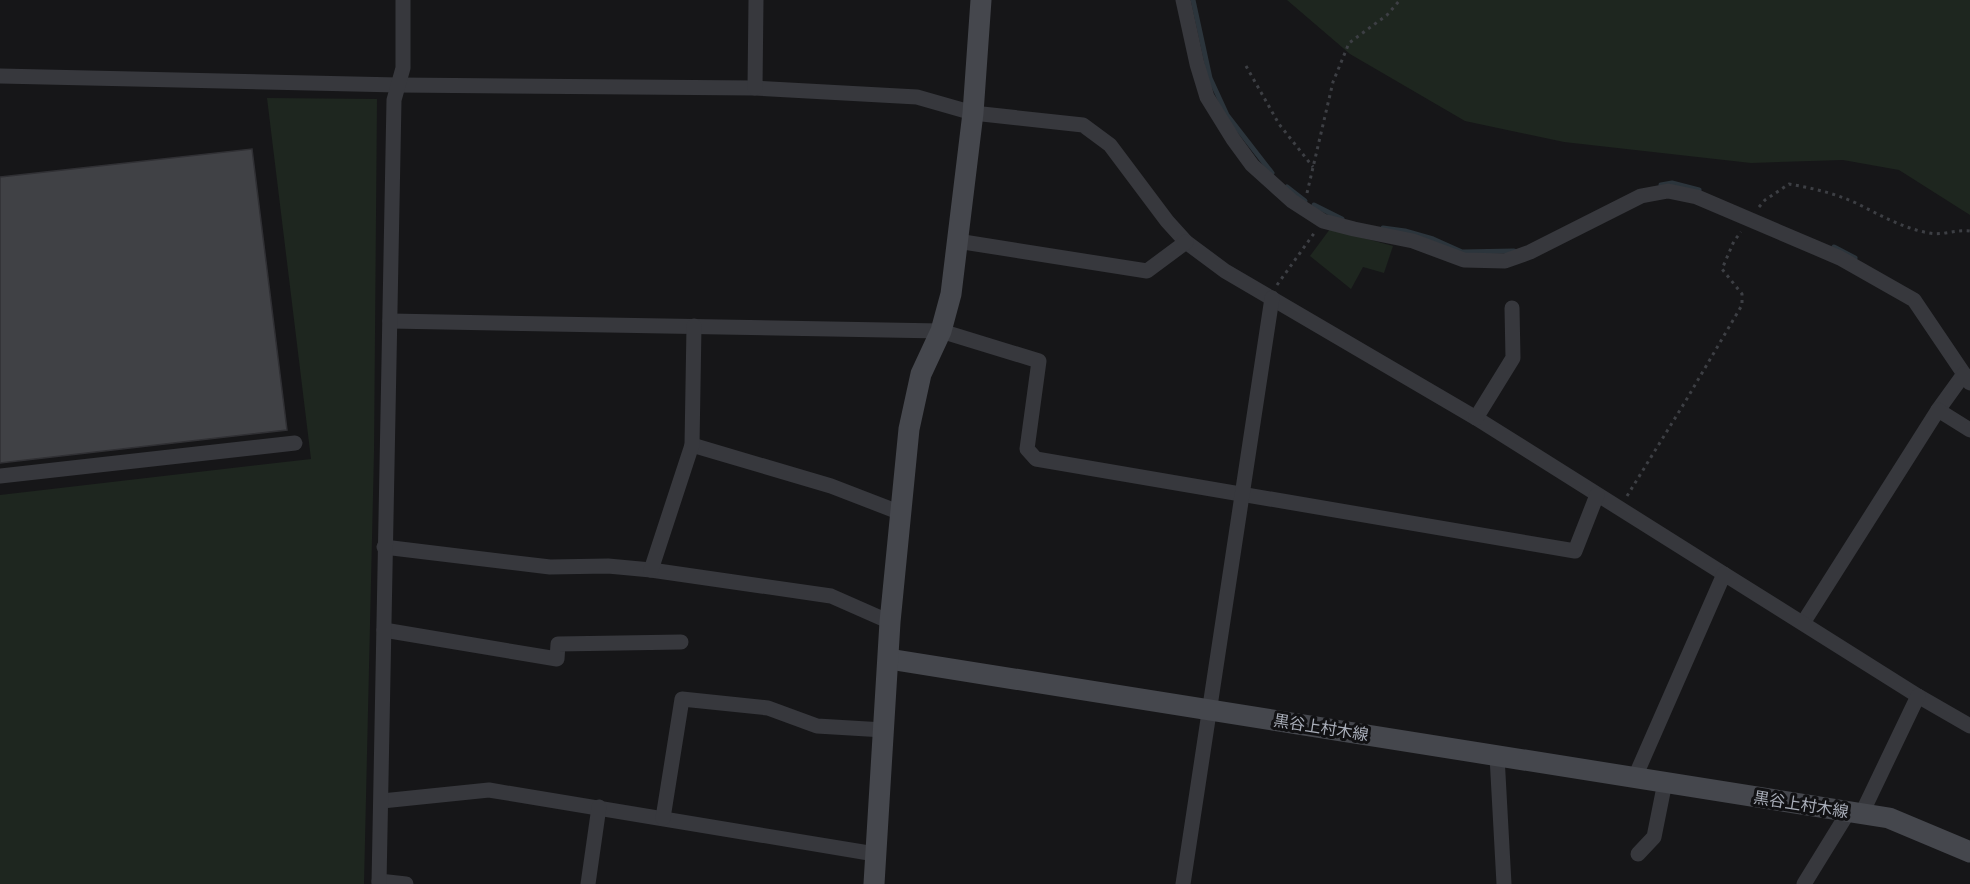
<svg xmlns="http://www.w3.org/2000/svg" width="1970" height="884" font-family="Helvetica,'Noto Sans JP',sans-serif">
<rect width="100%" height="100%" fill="#161618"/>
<g fill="#1e261f">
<polygon points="1287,0 1970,0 1970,215 1899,170 1843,160 1751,163 1564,142 1465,121 1350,54"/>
<polygon points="267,98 377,99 374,452 364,884 0,884 0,495 311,459"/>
<polygon points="1330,229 1393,246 1384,273 1363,267 1351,289 1310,256"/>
</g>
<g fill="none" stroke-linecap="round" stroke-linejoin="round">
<g stroke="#2c353c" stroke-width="5">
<polyline points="1193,0 1210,78 1227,115 1272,173"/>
<polyline points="1661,185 1672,183 1699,190"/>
<polyline points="1287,187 1305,201"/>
<polyline points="1314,205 1342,219"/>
<polyline points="1383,228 1405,231 1433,239 1462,252 1514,251"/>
<polyline points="1834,247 1855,258"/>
</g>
</g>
<polygon fill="#404145" stroke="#303034" stroke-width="1.5" points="252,149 287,430 0,463 0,177"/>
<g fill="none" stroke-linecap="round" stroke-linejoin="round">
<g stroke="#3d3f44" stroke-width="3" stroke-dasharray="3 4.5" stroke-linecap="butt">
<polyline points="1246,66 1279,124 1313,167"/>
<polyline points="1307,193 1333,82 1349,43 1387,15 1400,0"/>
<path d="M1759,207L1765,200L1789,184C1812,188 1834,193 1856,203C1880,215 1902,228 1929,233C1942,236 1956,229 1970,231"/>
<polyline points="1277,285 1315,232"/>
<polyline points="1627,496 1685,402 1742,305 1742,294 1722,269 1734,241 1741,232"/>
</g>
<g stroke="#37383d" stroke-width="15">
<polyline points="1183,0 1197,64 1207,97 1233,139 1252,165 1292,201 1323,221 1354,229 1413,241 1464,260 1505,261 1530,252 1641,196 1668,191 1697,197 1840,258 1914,300 1964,374"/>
<polyline points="0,76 398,85 755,88 917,97 973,113 1083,125 1110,145 1167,221 1186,242 1225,271 1476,418 1724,574"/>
<polyline points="755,88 756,0"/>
<polyline points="957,241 1147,271 1186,242"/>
<polyline points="390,321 941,331 1039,361 1027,449 1036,459 1575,551 1597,495"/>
<polyline points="1938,410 1964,374 1970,383"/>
<polyline points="1476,418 1513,358 1512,308"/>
<polyline points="692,445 831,486 901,513"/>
<polyline points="0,476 295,443"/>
<polyline points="384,547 550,567 608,566 651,570 831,596 890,622"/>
<polyline points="651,570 692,445 694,326"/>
<polyline points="1803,623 1938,410 1970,430"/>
<polyline points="384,630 557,659 558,644 681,642"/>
<polyline points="1497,756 1504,884"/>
<polyline points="1635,777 1724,574 1918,696 1970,726"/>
<polyline points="382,801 489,790 875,854"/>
<polyline points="1862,813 1918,696"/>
<polyline points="663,818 682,699 768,708 817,726 884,730"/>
<polyline points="1638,854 1654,837 1665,782"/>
<polyline points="379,881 406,884"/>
<polyline points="379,884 394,100 403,68 403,0"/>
<polyline points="588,884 599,807"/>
<polyline points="1183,884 1272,298"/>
<polyline points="1804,884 1849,811"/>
</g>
<g stroke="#45474d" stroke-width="21">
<polyline points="889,659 1889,818 1970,852"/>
<polyline points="874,884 890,622 909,429 921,374 941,331 951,294 973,113 981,0"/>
</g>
</g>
<g text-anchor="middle" stroke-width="6" stroke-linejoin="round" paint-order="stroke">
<g font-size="16" fill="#a8adb8" stroke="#111113">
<text transform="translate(1321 727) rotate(9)" y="6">黒谷上村木線</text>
<text transform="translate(1801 804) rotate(9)" y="6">黒谷上村木線</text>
</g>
</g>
</svg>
